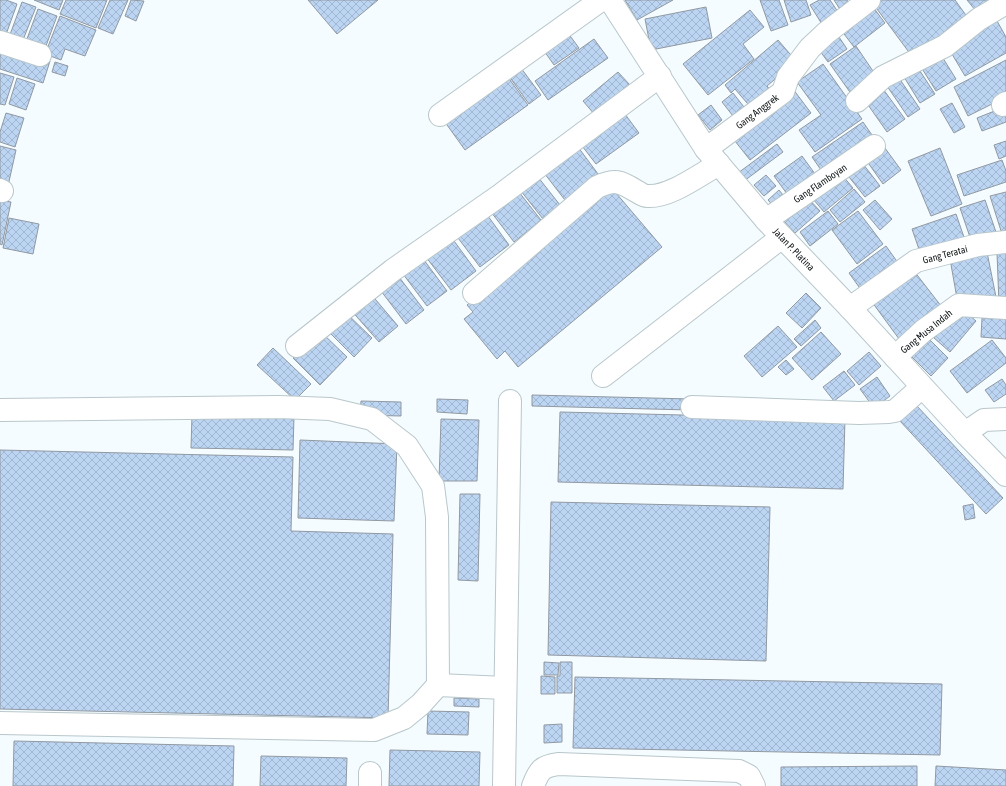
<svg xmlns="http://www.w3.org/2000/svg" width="1006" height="786" font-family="'Asap Condensed',sans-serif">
<defs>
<pattern id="building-cross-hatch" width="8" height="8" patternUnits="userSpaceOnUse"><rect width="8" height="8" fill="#bcd5f3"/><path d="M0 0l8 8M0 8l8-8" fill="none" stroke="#a1b6d0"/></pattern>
</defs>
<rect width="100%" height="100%" fill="#f4fcff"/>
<g fill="url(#building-cross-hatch)" stroke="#9199a2">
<polygon points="0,0 6,0 17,4 4,40 0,38"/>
<polygon points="34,0 63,0 59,10"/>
<polygon points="66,0 107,0 96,28 60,14"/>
<polygon points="110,0 128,0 113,34 98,28"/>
<polygon points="131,0 144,1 136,21 125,16"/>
<polygon points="308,0 378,0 337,34"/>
<polygon points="625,0 673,0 637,20"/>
<polygon points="760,0 779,0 788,25 771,31"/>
<polygon points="784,0 806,0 811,15 791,22"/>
<polygon points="819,0 830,0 842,18 825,29 810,5"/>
<polygon points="834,0 847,0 852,9 843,14"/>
<polygon points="873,0 955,0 968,18 914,59 871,1"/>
<polygon points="967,0 1001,0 980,16"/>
<polygon points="22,2 36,7 21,45 8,40"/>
<polygon points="870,3 885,23 854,47 841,30"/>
<polygon points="706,7 712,38 651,50 645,19"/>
<polygon points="38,9 57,16 43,54 24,47"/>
<polygon points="750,10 764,27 743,44 754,59 708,95 683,64"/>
<polygon points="60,16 96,30 85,56 65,49 61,60 45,54"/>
<polygon points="997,21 1006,37 1006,53 965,76 949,49"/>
<polygon points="565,29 579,48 554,65 540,45"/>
<polygon points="837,34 847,49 828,62 817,47"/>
<polygon points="594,39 608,58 548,100 535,81"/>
<polygon points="778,40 796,61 767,86 773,93 753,110 735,89 731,93 725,85"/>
<polygon points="0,44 50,61 43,83 0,69"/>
<polygon points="856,46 877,77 852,95 830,64"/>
<polygon points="941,55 956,79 936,91 921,67"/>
<polygon points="1006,60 1006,97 968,116 954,87"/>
<polygon points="55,62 68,66 65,76 52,72"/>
<polygon points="518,64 541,95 529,104 506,72"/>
<polygon points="823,64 862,119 815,152 799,130 821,115 797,82"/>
<polygon points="918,68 935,94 920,103 904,77"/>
<polygon points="618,72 630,85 595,115 583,101"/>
<polygon points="0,73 14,77 5,105 0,104"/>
<polygon points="505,73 528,105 465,150 442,118"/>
<polygon points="17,78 35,84 26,110 9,104"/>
<polygon points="899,78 920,109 908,117 887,86"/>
<polygon points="793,89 811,113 750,160 731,136"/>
<polygon points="883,89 905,119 887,132 866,102"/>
<polygon points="733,93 744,107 733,116 722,102"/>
<polygon points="952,103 965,127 954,133 940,109"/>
<polygon points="711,105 722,120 710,130 698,115"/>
<polygon points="1002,108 1006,117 1006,122 982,131 977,118"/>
<polygon points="622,110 639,133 596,164 579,142"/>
<polygon points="6,113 24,118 15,147 0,142 0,132"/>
<polygon points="863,122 872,135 821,170 812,157"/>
<polygon points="1006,141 1006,156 999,159 994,145"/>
<polygon points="575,143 601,178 568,204 541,169"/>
<polygon points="777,144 783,152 744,181 738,173"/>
<polygon points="882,144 901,170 883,184 864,157"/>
<polygon points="0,146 16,150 8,186 0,184"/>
<polygon points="940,148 962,204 931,216 908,161"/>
<polygon points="802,156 818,178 790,198 774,176"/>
<polygon points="860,160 880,186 865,197 845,172"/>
<polygon points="1002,160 1006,171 1006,182 964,196 957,175"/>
<polygon points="534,172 560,205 543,219 517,186"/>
<polygon points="766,175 776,186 764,196 754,185"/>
<polygon points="842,175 853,188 824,212 813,199"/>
<polygon points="610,186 662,247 518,367 505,351 497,359 464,319 473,312 467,305"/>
<polygon points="515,187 541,220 514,242 488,208"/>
<polygon points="854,189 865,202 840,222 830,210"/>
<polygon points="779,190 787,200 776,209 768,200"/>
<polygon points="1006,192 1006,233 1002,234 990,196"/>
<polygon points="807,197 820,211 795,233 782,219"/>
<polygon points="0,200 11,202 2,245 0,244"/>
<polygon points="875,200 892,219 880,230 863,210"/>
<polygon points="985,200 997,235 972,243 960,208"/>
<polygon points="828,211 838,224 810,246 800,232"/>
<polygon points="858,211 883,244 857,264 832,230"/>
<polygon points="485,212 509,245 480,267 455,234"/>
<polygon points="956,214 966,243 922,258 912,229"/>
<polygon points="9,218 39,224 33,254 3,248"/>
<polygon points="449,234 476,271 451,290 423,253"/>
<polygon points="886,246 901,267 864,294 849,273"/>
<polygon points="987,252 996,297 958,304 950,259"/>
<polygon points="997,253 1006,253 1006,304 999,304"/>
<polygon points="421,256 447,291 427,306 400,270"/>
<polygon points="914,271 945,311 902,343 872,302"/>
<polygon points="396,273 424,310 406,324 378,287"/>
<polygon points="370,293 398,326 379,342 350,309"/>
<polygon points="806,293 821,308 802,328 786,313"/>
<polygon points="960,307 976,321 950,352 934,338"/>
<polygon points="993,309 1006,310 1006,339 981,337 982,318 992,319"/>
<polygon points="343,310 372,338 354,357 326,329"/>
<polygon points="815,320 821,328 801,346 794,339"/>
<polygon points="778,326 797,347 762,377 744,356"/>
<polygon points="320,331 347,357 320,385 293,358"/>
<polygon points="821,332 841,354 812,380 792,358"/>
<polygon points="923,333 948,358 931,376 905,350"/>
<polygon points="992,340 1006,358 1006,363 967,393 950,371"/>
<polygon points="273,348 311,384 295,400 257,365"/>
<polygon points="869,352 881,366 859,385 847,371"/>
<polygon points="786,360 794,369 786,375 778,367"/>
<polygon points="844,371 855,385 834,401 823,387"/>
<polygon points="877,377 890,396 874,408 860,389"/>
<polygon points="1002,379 1006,385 1006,394 994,402 985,390"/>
<polygon points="532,395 691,399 690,410 532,406"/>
<polygon points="437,399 468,400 467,414 437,412"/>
<polygon points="361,401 401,402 401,416 360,415"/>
<polygon points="916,405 1003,498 986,514 899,420"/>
<polygon points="560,412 845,419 843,489 558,482"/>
<polygon points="192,415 294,417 293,450 191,448"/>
<polygon points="441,419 479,420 477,481 439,481"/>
<polygon points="300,440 397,444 394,521 298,518"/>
<polygon points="0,450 293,457 291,531 393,534 388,718 0,709"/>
<polygon points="460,494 480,494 478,581 458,580"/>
<polygon points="551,502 770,507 766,661 548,655"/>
<polygon points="973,504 975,518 965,520 963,506"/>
<polygon points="544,662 559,663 558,675 544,675"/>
<polygon points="560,662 572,662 572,693 557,693 557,676 560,676"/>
<polygon points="541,676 555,677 555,694 541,694"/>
<polygon points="575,677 942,684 940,755 573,748"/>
<polygon points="454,698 479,699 479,707 454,706"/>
<polygon points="428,711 469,712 468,735 427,734"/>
<polygon points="562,724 562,742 544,743 544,725"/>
<polygon points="14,741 234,746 233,786 13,786"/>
<polygon points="390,750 480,752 479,786 389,786"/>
<polygon points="261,756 347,758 346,786 260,786"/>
<polygon points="917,766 917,786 781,786 781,767"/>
<polygon points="936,766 1006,770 1006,786 935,786"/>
</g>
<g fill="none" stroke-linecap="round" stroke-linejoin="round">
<defs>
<g id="minor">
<polyline points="610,0 706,149 766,220 850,308 965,433 1006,475"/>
<polyline points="0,42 40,55"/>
<polyline points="857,101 883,77 945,46 979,19 1006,3"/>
<polyline points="1003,105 1006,103"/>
<polyline points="440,115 601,0"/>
<polyline points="706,149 783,92 788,77 810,48 826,33 869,0"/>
<polyline points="0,190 2,191"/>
<polyline points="766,220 874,146"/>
<path d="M474,293L597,187C615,179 620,181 636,191C640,193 643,196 647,196C669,198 699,175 719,164"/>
<polyline points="850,308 916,261 978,245 1006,242"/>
<polyline points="297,346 393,270 499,196 660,76"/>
<polyline points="895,357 923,331 959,305 1006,308"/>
<polyline points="603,376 782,237"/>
<polyline points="692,407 859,413 889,412 895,411 922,387"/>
<polyline points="0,410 279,407 330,409 372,419 407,446 433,486 437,517 438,685 421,704 404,718 374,730 0,723"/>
<polyline points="965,433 984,420 1006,419"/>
<polyline points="438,685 505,688"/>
<polyline points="370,786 370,773"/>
<polyline points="504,786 510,401"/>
<path d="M533,786C539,770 542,766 559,764L739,771L749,776L754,786"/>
</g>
</defs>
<use href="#minor" stroke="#b9c7cb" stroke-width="24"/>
<use href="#minor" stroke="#fff" stroke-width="22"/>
</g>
<g text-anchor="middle" stroke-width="3.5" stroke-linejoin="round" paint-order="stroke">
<g font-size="10" fill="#13181a" stroke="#fff">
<text transform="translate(757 111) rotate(-37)" y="4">Gang Anggrek</text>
<text transform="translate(820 183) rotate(-34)" y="4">Gang Flamboyan</text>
<text transform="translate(794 249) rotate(46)" y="4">Jalan P. Platina</text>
<text transform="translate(945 254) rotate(-15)" y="4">Gang Teratai</text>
<text transform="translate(926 331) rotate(-39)" y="4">Gang Musa Indah</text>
</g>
</g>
</svg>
